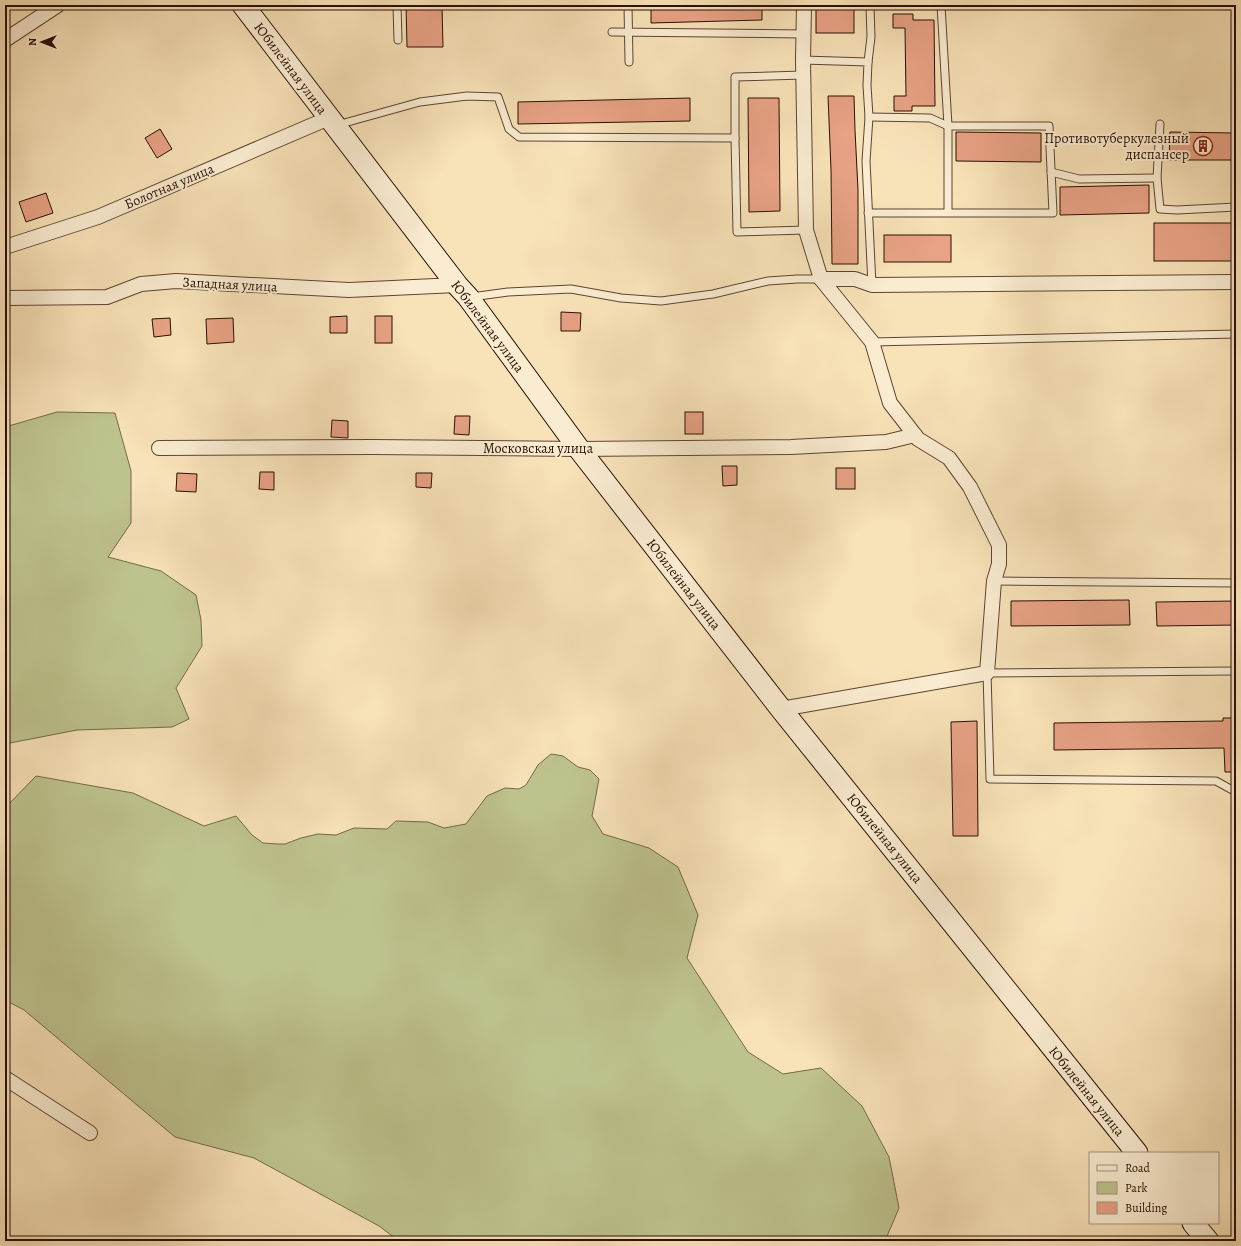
<svg xmlns="http://www.w3.org/2000/svg" width="1241" height="1246" font-family="Alegreya,serif">
<rect width="100%" height="100%" fill="#f8e2b8"/>
<filter id="stains"><feTurbulence type="fractalNoise" baseFrequency=".005" numOctaves="4"/><feColorMatrix values="0 0 0 0 .2 0 0 0 0 .09 0 0 0 0 .02 0 0 0 .5 -.17"/></filter>
<radialGradient id="worn" r=".72"><stop offset=".6" stop-color="#630" stop-opacity="0"/><stop offset="1" stop-color="#630" stop-opacity=".3"/></radialGradient>
<g fill="#bec38e" stroke="#746948">
<polygon points="57,412 115,413 131,471 131,523 108,557 161,571 196,595 201,620 202,646 176,688 189,719 172,727 77,730 5,744 5,427"/>
<polygon points="551,754 563,756 578,767 590,770 599,779 592,816 603,834 649,848 678,867 698,915 687,958 748,1052 783,1074 821,1068 862,1106 889,1157 899,1208 885,1241 399,1241 379,1226 254,1158 175,1137 24,1010 5,1000 5,808 36,776 133,793 204,826 236,816 252,835 263,843 278,844 285,844 301,838 318,834 336,835 354,828 387,829 396,821 428,822 444,828 466,824 487,796 505,788 519,789 526,785 538,765"/>
</g>
<g fill="#e8a285" stroke="#290f02">
<polygon points="406,5 442,5 443,47 407,47"/>
<polygon points="651,5 762,5 762,20 651,23"/>
<rect x="816" y="5" width="38" height="28"/>
<polygon points="893,14 913,14 913,20 934,20 935,106 912,106 912,111 894,111 894,96 906,96 905,28 893,28"/>
<polygon points="828,96 854,96 855,130 858,190 858,264 832,264 831,170"/>
<polygon points="690,98 690,121 518,124 518,102"/>
<polygon points="748,98 779,98 780,211 749,212"/>
<polygon points="160,129 172,149 157,158 145,138"/>
<polygon points="956,132 1041,133 1041,162 956,161"/>
<polygon points="1170,132 1236,133 1236,160 1169,160"/>
<polygon points="1149,185 1149,213 1060,215 1060,187"/>
<polygon points="46,193 53,213 26,222 19,202"/>
<rect x="1154" y="223" width="78" height="38"/>
<rect x="884" y="235" width="67" height="27"/>
<polygon points="561,312 581,313 580,331 561,331"/>
<polygon points="347,316 347,333 330,333 330,317"/>
<rect x="375" y="316" width="17" height="27"/>
<polygon points="170,318 171,335 154,337 152,319"/>
<polygon points="233,318 234,342 207,344 206,319"/>
<rect x="685" y="412" width="18" height="22"/>
<polygon points="455,416 470,416 469,435 454,434"/>
<polygon points="332,420 348,421 348,438 331,437"/>
<polygon points="722,466 737,466 737,485 723,486"/>
<rect x="836" y="468" width="19" height="21"/>
<polygon points="260,472 274,472 274,490 259,489"/>
<polygon points="177,473 197,474 196,492 176,491"/>
<polygon points="416,473 432,473 431,488 416,487"/>
<polygon points="1129,600 1130,625 1011,626 1011,601"/>
<polygon points="1236,601 1236,625 1157,626 1156,602"/>
<polygon points="1223,718 1236,718 1236,772 1225,772 1224,748 1054,750 1054,723 1223,721"/>
<polygon points="977,721 978,836 953,836 951,722"/>
</g>
<g fill="none" stroke-linecap="round" stroke-linejoin="round">
<defs>
<g id="service">
<polyline points="397,5 398,40"/>
<polyline points="628,5 629,62"/>
<polyline points="941,5 948,126 948,212"/>
<polyline points="612,32 804,34"/>
<polyline points="803,60 868,62 867,85 869,117 866,161 872,285"/>
<polyline points="868,62 871,37 870,5"/>
<polyline points="1160,124 1157,178 1160,209 1177,210 1236,207"/>
<polyline points="337,125 420,102 467,96 498,97 509,129 519,137 735,138 735,77 803,75"/>
<polyline points="735,138 737,232 806,230"/>
<polyline points="1051,172 1079,179 1157,178"/>
<polyline points="868,213 1053,213 1049,126 948,126 930,118 869,117"/>
<polyline points="471,297 508,292 571,289 621,298 661,301 713,294 768,281 797,279 821,279"/>
<polyline points="872,342 1236,334"/>
<polyline points="994,581 1236,583"/>
<polyline points="1236,671 987,673 990,779 1216,781 1236,792"/>
</g>
<g id="minor">
<polyline points="5,40 58,5"/>
<polyline points="5,247 98,217 329,118"/>
<polyline points="821,279 855,279 872,285 1236,282"/>
<polyline points="5,298 107,297 141,284 176,281 349,290 457,285"/>
<polyline points="159,448 372,447 579,449 791,447 886,442 915,435"/>
<polyline points="781,709 987,673 994,581 999,564 999,545 970,487 949,458 918,439 890,403 872,342 821,279 806,230 803,60 804,5"/>
<polyline points="5,1078 90,1133"/>
</g>
<g id="secondary">
<polyline points="243,5 457,285 468,297 579,449 781,709 1137,1153"/>
<polyline points="1193,1223 1208,1241"/>
</g>
</defs>
<use href="#service" stroke="#5d4430" stroke-width="9"/>
<use href="#minor" stroke="#5d4430" stroke-width="16"/>
<use href="#secondary" stroke="#290f02" stroke-width="23"/>
<use href="#service" stroke="#faecd1" stroke-width="7"/>
<use href="#minor" stroke="#faecd1" stroke-width="14"/>
<use href="#secondary" stroke="#faecd1" stroke-width="21"/>
</g>
<defs>
<symbol id="building-ring" viewBox="-11 -11 22 22"><circle r="9.5" fill="#faecd1" stroke="#8f2418" stroke-width="1.5"/><path d="M-4-6H4V6H1V3H-1V6H-4ZM-2.5-4.3h1.7v1.8h-1.7ZM.8-4.3h1.7v1.8H.8ZM-2.5-1h1.7V.8h-1.7ZM.8-1h1.7V.8H.8Z" fill="#8f2418"/></symbol>
</defs>
<g fill-rule="evenodd">
<use href="#building-ring" x="1192" y="135" width="22" height="22"/>
</g>
<g text-anchor="middle" stroke-width="4" stroke-linejoin="round" paint-order="stroke">
<g font-size="14" fill="#290f02" stroke="#faecd1">
<text transform="translate(291 68) rotate(53)" y="5">Юбилейная улица</text>
<text transform="translate(169 186) rotate(-23)" y="5">Болотная улица</text>
<text transform="translate(230 284) rotate(3)" y="5">Западная улица</text>
<text transform="translate(488 326) rotate(53)" y="5">Юбилейная улица</text>
<text x="538" y="453">Московская улица</text>
<text transform="translate(684 584) rotate(52)" y="5">Юбилейная улица</text>
<text transform="translate(885 838) rotate(51)" y="5">Юбилейная улица</text>
<text transform="translate(1087 1091) rotate(51)" y="5">Юбилейная улица</text>
</g>
<g font-size="14" fill="#290f02" stroke="#faecd1" text-anchor="end">
<text x="1189" y="143">Противотуберкулезный<tspan x="1189" dy="16">диспансер</tspan></text>
</g>
</g>
<rect width="1241" height="1246" fill="none" stroke="#f8e2b8" stroke-width="20"/>
<rect x="6" y="6" width="1229" height="1234" fill="none" stroke="#290f02" stroke-width="2"/>
<rect x="10" y="10" width="1221" height="1226" fill="none" stroke="#290f02"/>
<rect x="1089" y="1152" width="130" height="72" fill="#faecd1" stroke="#a6947e"/>
<rect x="1097" y="1165" width="20" height="6" fill="#faecd1" stroke="#a6947e"/>
<text x="1125" y="1172" font-size="12" fill="#290f02">Road</text>
<rect x="1097" y="1182" width="20" height="12" fill="#bec38e" stroke="#a6947e"/>
<text x="1125" y="1192" font-size="12" fill="#290f02">Park</text>
<rect x="1097" y="1202" width="20" height="12" fill="#e8a285" stroke="#a6947e"/>
<text x="1125" y="1212" font-size="12" fill="#290f02">Building</text>
<g transform="translate(42 42) rotate(270)" stroke="#faecd1" stroke-width="3" paint-order="stroke">
<path d="M0-3L7 15L0 10L-7 15Z" fill="#290f02"/>
<text y="-6" font-size="11" font-weight="bold" text-anchor="middle" fill="#290f02">N</text>
</g>
<rect width="100%" height="100%" filter="url(#stains)"/>
<rect width="100%" height="100%" fill="url(#worn)"/>
</svg>
